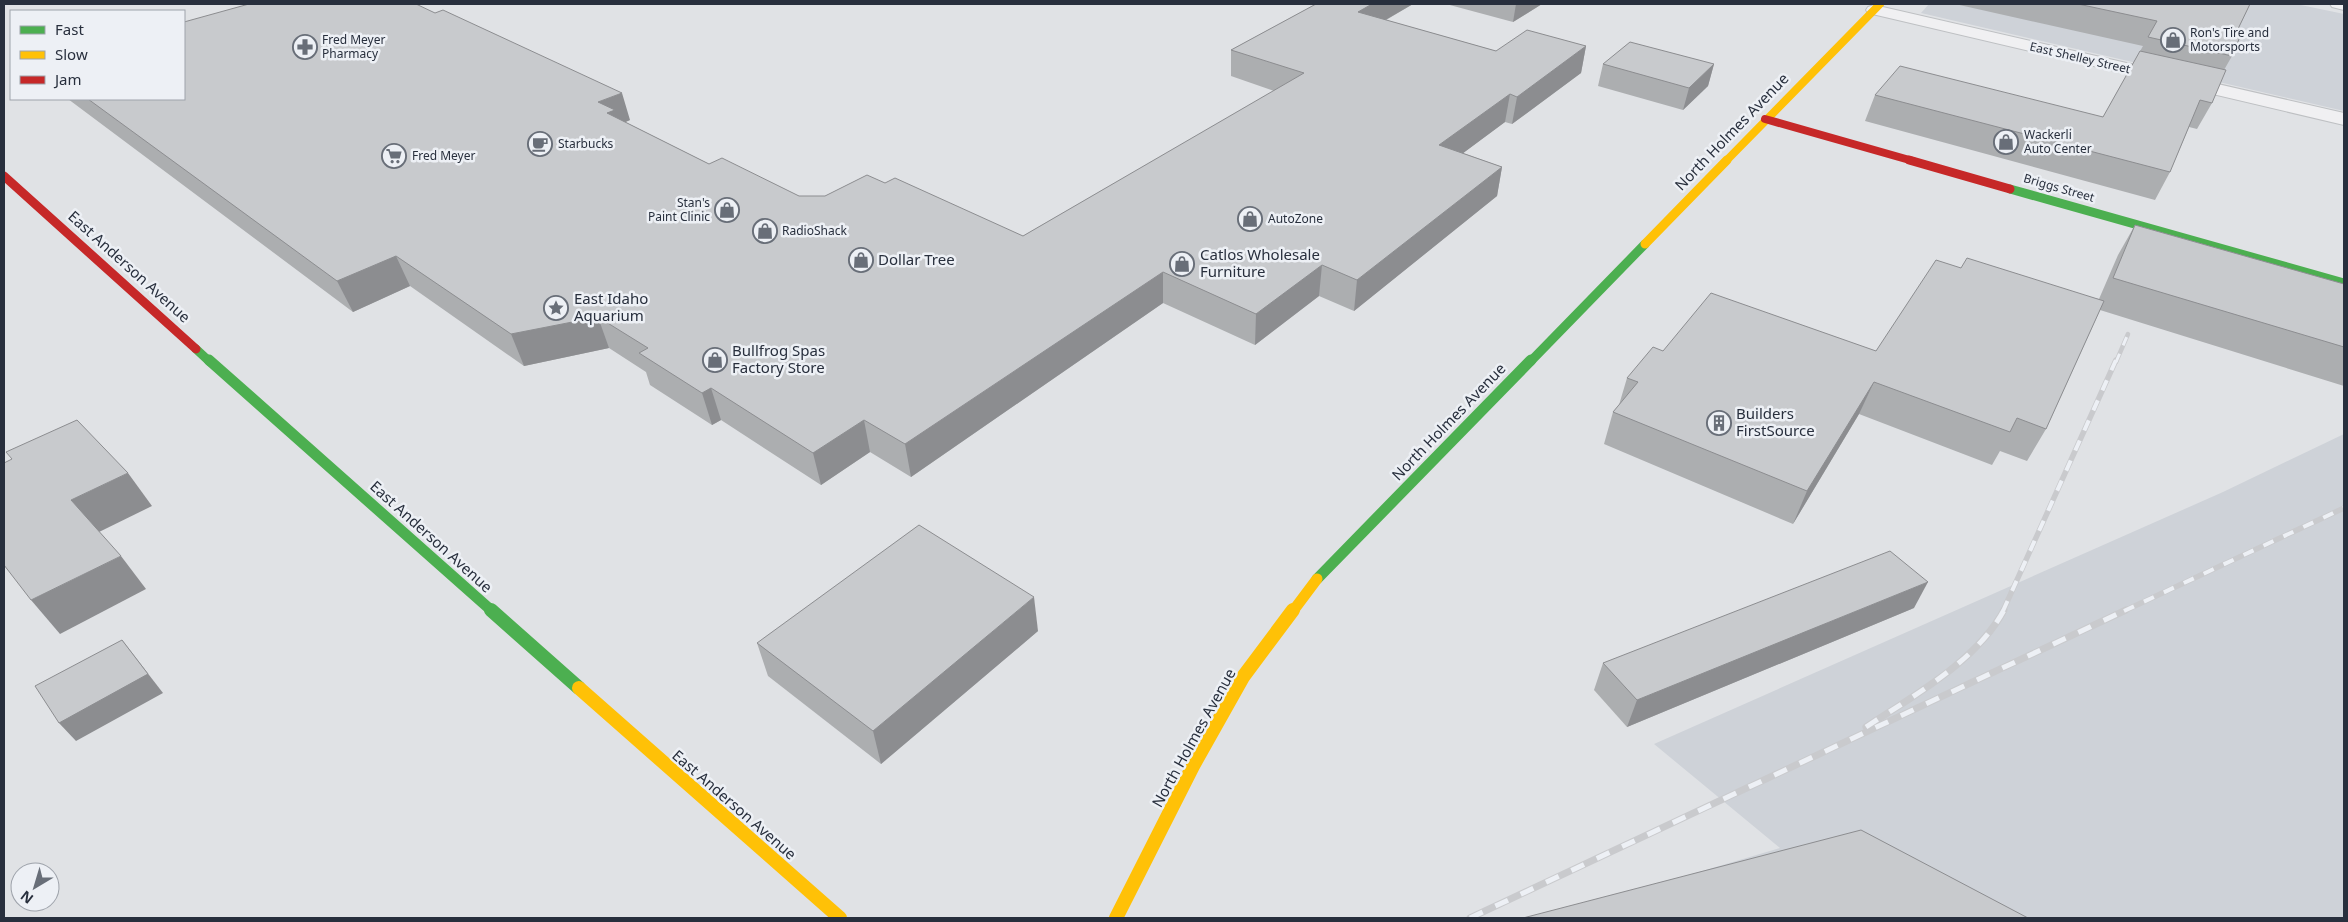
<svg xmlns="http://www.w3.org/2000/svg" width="2348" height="922" font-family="'Noto Sans',sans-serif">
<rect width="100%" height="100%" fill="#e0e2e5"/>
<g fill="#ced2d8">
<polygon points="1929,4 2296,4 2344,14 2344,111 1921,13"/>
<polygon points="2344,434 2344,918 1544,918 1780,848 1654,744 2223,492"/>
</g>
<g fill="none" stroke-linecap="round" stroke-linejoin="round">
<defs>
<g id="street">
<polygon points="2330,4 2344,4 2344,10 2332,7"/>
<polygon points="1874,5 2344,113 2344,125 1868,13 1866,10 1868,7"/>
</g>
</defs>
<use href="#street" stroke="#bec0c3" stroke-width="2"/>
<use href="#street" fill="#f0f0f2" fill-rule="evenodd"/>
<g stroke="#4caf50" stroke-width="9">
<polyline points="2010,189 2344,283"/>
<polyline points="196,349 210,362"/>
<polyline points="1530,362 1645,244"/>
</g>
<g stroke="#4caf50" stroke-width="11">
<polyline points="209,360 492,611"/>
<polyline points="1317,579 1531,360"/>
</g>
<polyline stroke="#4caf50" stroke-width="14" points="491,610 579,688"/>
<polyline stroke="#ffc107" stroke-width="8" points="1726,161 1880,4"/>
<polyline stroke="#ffc107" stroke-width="9" points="1645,244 1727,160"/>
<polyline stroke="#ffc107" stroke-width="11" points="1293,611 1317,579"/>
<g stroke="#ffc107" stroke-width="14">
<polyline points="579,688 840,918"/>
<polyline points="1116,918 1193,766 1243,677 1293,610"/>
</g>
<polyline stroke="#c62828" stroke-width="8" points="1765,119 1913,161"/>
<g stroke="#c62828" stroke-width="9">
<polyline points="1909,160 2010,189"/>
<polyline points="4,176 196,349"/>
</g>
<defs>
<polyline id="rail-far2" points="2116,362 2128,334"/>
<g id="rail-far1">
<polyline points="2003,611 2116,360"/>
<polyline points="2124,611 2344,508"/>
</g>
<g id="rail">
<path d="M1866,727C1913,696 1977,661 2004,610"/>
<polyline points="1470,918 2126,610"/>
</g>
</defs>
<use href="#rail-far2" stroke="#c9cacd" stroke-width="4.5"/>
<use href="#rail-far1" stroke="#c9cacd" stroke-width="5.5"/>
<use href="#rail" stroke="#c9cacd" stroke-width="7"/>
<use href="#rail-far2" stroke="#edf0f5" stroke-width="3" stroke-dasharray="9" stroke-linecap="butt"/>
<use href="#rail-far1" stroke="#edf0f5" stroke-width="4" stroke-dasharray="11" stroke-linecap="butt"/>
<use href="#rail" stroke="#edf0f5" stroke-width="5" stroke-dasharray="14" stroke-linecap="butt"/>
</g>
<g fill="#acaeb0">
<polygon points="1316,4 1413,4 1386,20 1496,51 1586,46 1581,73 1512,124 1505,122 1463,153 1502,167 1497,196 1354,311 1319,296 1255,345 1163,303 911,477 870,452 821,485 721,420 712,425 650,385 646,372 609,348 524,366 410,286 353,312 68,99 184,99 630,120 625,122 709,164 799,196 825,196 885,183 1023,236 1274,91 1231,76 1231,50"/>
<polygon points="1446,4 1542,4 1513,22"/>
<polygon points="1955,4 2250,4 2237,31 2232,56 2224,70 2212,103 2197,129 2189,127 2170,172 2155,200 1865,121 1875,95 2103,117 2143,46"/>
<polygon points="1603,64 1714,64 1708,86 1683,110 1598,86"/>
<polygon points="2135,225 2344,284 2344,386 2100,310 2046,429 2027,461 2000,451 1992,465 1859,414 1793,524 1604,444 1613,412 1619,405 1627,378 1663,351 1876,351 1961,268 2099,299 2118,255"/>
<polygon points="1914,608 1627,727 1594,690 1603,663"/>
<polygon points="1038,631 881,764 768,676 757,643"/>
</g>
<g fill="#8c8d90">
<polygon points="1372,4 1413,4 1356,37 1358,12"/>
<polygon points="1516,4 1542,4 1513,22"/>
<polygon points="1586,46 1581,73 1512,124 1517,97"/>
<polygon points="1714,64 1708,86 1683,110 1689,88"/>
<polygon points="622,93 630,120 619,125 615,141 598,102"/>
<polygon points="1510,94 1505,122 1435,174 1439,145"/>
<polygon points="1502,167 1497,196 1354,311 1357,280"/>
<polygon points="396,256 410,286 353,312 337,281"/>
<polygon points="1322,265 1319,296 1255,345 1256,314"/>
<polygon points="1163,272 1163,303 911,477 905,444"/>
<polygon points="598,317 609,348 524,366 511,334"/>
<polygon points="1874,382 1859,414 1793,524 1807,491"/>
<polygon points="711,388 721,420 712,425 702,393"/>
<polygon points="864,420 870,452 821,485 813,453"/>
<polygon points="128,473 152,506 97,533 71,500"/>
<polygon points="121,556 146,589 60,634 31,600"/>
<polygon points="1928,582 1914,608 1627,727 1637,700"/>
<polygon points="1034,597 1038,631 881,764 873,731"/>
<polygon points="122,640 163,693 76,741 59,723"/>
</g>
<g fill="#c8cacd" stroke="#8c8d90">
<polygon points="249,4 416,4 435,13 443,10 622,93 598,102 615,110 607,113 709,164 722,158 799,196 825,196 867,175 885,183 895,178 1023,236 1304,73 1231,50 1316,4 1372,4 1358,12 1496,51 1527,30 1586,46 1517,97 1510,94 1439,145 1502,167 1357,280 1322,265 1256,314 1163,272 905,444 864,420 813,453 711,388 702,393 639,353 648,348 598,317 511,334 396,256 337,281 88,99 184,99 184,22"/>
<polygon points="2078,4 2250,4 2237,31 2242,32 2232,56 2148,37 2157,21"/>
<polygon points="1630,42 1714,64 1689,88 1603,64"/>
<polygon points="2140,51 2226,70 2212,103 2200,100 2170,172 1875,95 1900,66 2103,117"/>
<polygon points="2135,225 2344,284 2344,347 2113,278"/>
<polygon points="1967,258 2104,301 2046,429 2017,418 2010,432 1874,382 1807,491 1613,412 1638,382 1627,378 1653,347 1663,351 1711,293 1876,351 1936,260 1961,268"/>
<polygon points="77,420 128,473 71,500 121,556 31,600 4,565 4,463 12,459 6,452"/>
<polygon points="919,525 1034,597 873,731 757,643"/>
<polygon points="1890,551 1928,582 1637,700 1603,663"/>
<polygon points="122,640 148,674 59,723 35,686"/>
<polygon points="1861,830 2028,918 1523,918"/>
</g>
<defs>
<symbol id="shop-ring" viewBox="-11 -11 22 22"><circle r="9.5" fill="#edf0f5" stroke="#686e78" stroke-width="1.5"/><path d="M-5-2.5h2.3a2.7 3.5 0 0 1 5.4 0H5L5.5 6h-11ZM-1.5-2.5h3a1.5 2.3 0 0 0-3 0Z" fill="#686e78"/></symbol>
<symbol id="pharmacy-ring" viewBox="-11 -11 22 22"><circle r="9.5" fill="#edf0f5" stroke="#686e78" stroke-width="1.5"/><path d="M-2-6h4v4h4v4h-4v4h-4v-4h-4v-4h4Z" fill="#686e78"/></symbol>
<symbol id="cafe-ring" viewBox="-11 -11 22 22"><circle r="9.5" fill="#edf0f5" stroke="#686e78" stroke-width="1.5"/><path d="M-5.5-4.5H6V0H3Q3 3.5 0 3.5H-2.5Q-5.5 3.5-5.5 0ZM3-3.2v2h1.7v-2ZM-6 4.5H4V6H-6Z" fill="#686e78"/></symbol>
<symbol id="supermarket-ring" viewBox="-11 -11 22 22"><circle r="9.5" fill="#edf0f5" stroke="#686e78" stroke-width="1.5"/><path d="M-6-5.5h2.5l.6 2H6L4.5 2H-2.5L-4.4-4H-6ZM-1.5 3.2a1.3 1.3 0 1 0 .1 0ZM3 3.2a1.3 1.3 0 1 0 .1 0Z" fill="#686e78"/></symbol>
<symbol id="sight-ring" viewBox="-11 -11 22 22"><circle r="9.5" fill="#edf0f5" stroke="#686e78" stroke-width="1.5"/><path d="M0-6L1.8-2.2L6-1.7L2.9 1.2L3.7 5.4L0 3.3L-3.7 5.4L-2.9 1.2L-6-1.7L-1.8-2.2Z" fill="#686e78"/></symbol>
<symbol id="building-ring" viewBox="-11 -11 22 22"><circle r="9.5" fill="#edf0f5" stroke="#686e78" stroke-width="1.5"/><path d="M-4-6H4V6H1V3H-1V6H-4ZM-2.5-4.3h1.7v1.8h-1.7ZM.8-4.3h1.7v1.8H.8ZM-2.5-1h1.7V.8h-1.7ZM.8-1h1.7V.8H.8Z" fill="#686e78"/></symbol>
</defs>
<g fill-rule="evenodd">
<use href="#shop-ring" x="2159" y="26" width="28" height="28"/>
<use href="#pharmacy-ring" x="291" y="33" width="28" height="28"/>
<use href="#shop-ring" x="1992" y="128" width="28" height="28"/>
<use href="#cafe-ring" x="526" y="130" width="28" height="28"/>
<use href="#supermarket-ring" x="380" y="142" width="28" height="28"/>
<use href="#shop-ring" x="713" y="196" width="28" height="28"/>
<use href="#shop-ring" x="1236" y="205" width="28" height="28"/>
<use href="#shop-ring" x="751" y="217" width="28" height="28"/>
<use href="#shop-ring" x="847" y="246" width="28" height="28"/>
<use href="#shop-ring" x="1168" y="250" width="28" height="28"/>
<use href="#sight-ring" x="542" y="294" width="28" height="28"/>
<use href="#shop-ring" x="701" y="346" width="28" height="28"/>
<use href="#building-ring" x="1705" y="409" width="28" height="28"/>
</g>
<g text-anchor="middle" stroke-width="5" stroke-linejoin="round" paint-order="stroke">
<g font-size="12" fill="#282f3d" stroke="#edf0f5" text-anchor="start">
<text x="2190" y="37">Ron's Tire and<tspan x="2190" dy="14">Motorsports</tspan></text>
<text x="322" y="44">Fred Meyer<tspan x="322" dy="14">Pharmacy</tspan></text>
<text x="2024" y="139">Wackerli<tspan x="2024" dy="14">Auto Center</tspan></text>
<text x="558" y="148">Starbucks</text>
<text x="412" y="160">Fred Meyer</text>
<text x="710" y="207" text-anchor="end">Stan's<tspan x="710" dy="14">Paint Clinic</tspan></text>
<text x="1268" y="223">AutoZone</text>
<text x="782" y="235">RadioShack</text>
</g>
<g font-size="12" fill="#282f3d" stroke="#edf0f5">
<text transform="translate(2080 58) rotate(13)" y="4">East Shelley Street</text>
<text transform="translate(2059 188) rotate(16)" y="4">Briggs Street</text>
</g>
<g font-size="15" fill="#282f3d" stroke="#edf0f5">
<text transform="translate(1732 132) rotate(-46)" y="5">North Holmes Avenue</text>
<text transform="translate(129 267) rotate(42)" y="5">East Anderson Avenue</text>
<text transform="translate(1449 422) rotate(-46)" y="5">North Holmes Avenue</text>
<text transform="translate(431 537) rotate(42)" y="5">East Anderson Avenue</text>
<text transform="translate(1194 738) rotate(-61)" y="5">North Holmes Avenue</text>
<text transform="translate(734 805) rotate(41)" y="5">East Anderson Avenue</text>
</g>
<g font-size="15" fill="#282f3d" stroke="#edf0f5" text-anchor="start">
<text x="1200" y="260">Catlos Wholesale<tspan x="1200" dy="17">Furniture</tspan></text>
<text x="878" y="265">Dollar Tree</text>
<text x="574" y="304">East Idaho<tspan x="574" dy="17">Aquarium</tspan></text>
<text x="732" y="356">Bullfrog Spas<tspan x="732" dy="17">Factory Store</tspan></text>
<text x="1736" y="419">Builders<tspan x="1736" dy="17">FirstSource</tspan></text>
</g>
</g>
<rect width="2348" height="922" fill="none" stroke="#282f3d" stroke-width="10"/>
<rect x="10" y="10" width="175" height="90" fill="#edf0f5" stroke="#9ea3ab"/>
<rect x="20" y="26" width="25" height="8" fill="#4caf50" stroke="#9ea3ab"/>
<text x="55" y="35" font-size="15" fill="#282f3d">Fast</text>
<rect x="20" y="51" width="25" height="8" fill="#ffc107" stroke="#9ea3ab"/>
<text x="55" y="60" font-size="15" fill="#282f3d">Slow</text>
<rect x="20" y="76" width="25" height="8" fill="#c62828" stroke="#9ea3ab"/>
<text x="55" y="85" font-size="15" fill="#282f3d">Jam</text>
<g transform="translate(35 887) rotate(218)"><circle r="24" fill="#edf0f5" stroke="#9ea3ab"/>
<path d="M0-4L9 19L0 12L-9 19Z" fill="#686e78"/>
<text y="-8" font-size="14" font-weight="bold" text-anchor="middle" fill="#282f3d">N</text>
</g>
</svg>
